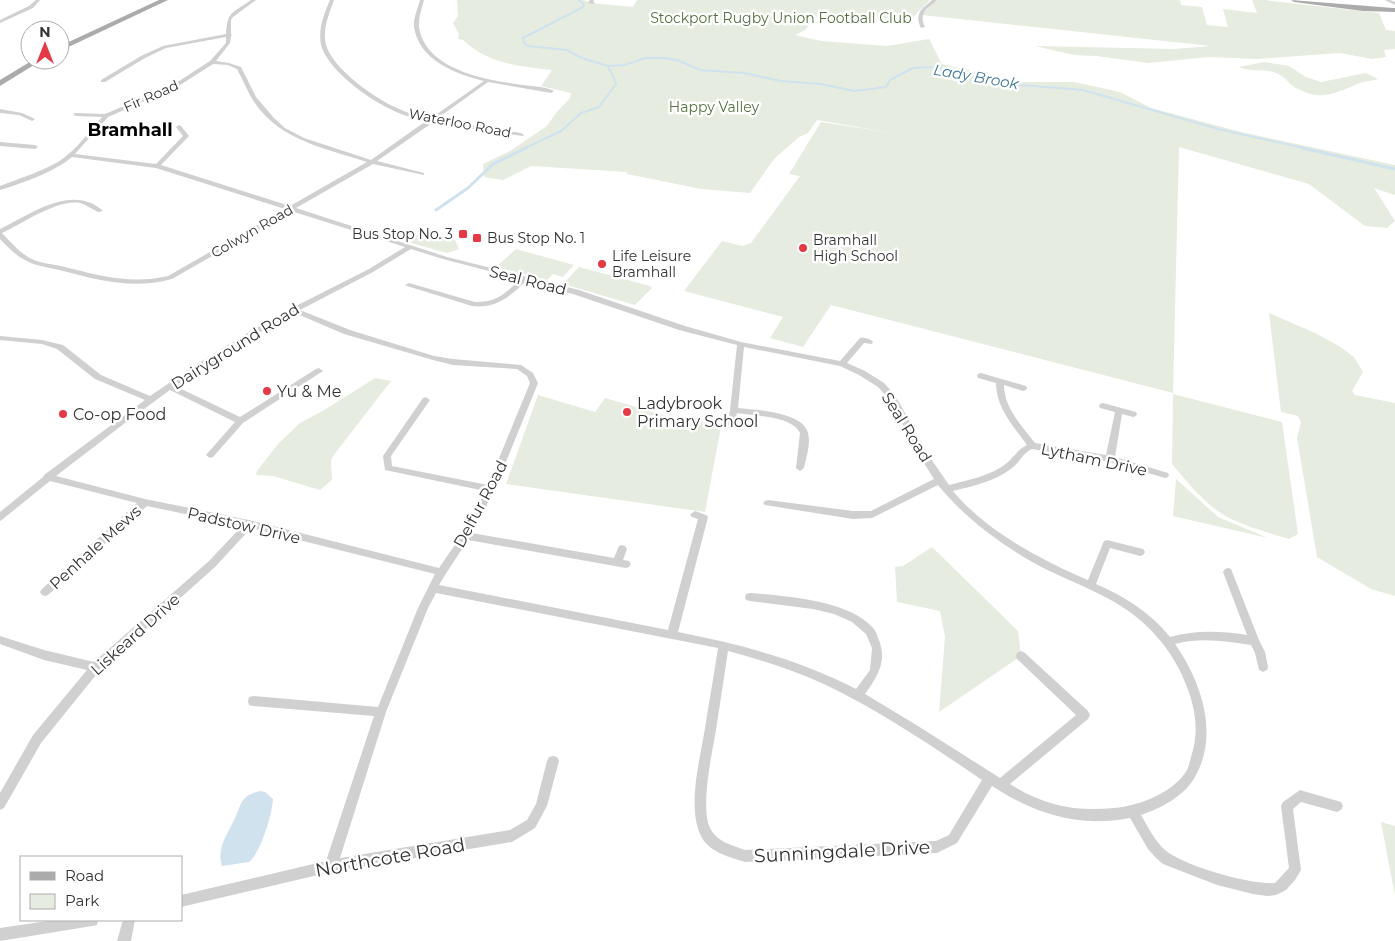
<svg xmlns="http://www.w3.org/2000/svg" width="1395" height="941" font-family="Montserrat,sans-serif">
<rect width="100%" height="100%" fill="#fff"/>
<g fill="#e6ecdf">
<path d="M457,0H583L591,3L633,7L637,0H930L915,15L913,20L818,15L805,30L795,35L821,41L887,46L929,39L942,64L1020,82H1074L1120,92L1151,108L1241,132L1395,165V195L1374,188L1395,221L1387,228L1365,226L1309,184L1179,147L1173,393L831,305L803,347L770,338L783,317L684,291L722,241L743,246L751,243L800,176L789,174L821,122L887,132L817,120L808,133L799,137L774,159L750,193L701,189L627,174V172L531,166L503,180L484,177L483,164L510,151L547,126L556,113L570,98L571,93L541,86L552,70C519,66 488,64 463,40L458,39L459,34L453,23L458,16Z"/>
<polygon points="936,0 1180,0 1181,5 1202,7 1207,25 1228,27 1223,9 1257,13 1252,0 1264,0 1379,13 1386,30 1395,31 1395,49 1384,50 1386,57 1372,59 1340,53 1257,59 1208,57 1148,63 1096,56 1074,55 1035,46 1174,49 1211,46 922,15"/>
<path d="M1264,62L1289,66L1306,77L1321,82L1366,73L1378,79C1372,81 1366,81 1360,83C1337,92 1323,102 1298,89C1288,85 1287,76 1273,72C1263,69 1249,72 1239,67Z"/>
<polygon points="423,233 455,240 459,249 447,253 411,243 412,237"/>
<polygon points="516,249 574,265 563,277 553,274 547,280 496,267"/>
<polygon points="579,267 650,286 652,288 635,305 563,284"/>
<polygon points="1269,313 1315,333 1339,346 1354,357 1363,372 1352,391 1355,395 1395,403 1395,596 1371,589 1317,557 1297,438 1301,422 1298,416 1281,412"/>
<polygon points="375,378 391,381 333,456 331,461 332,480 320,490 273,476 256,475 257,471 278,444 300,423 326,409"/>
<path d="M1173,394L1282,422L1298,534L1289,539C1269,533 1248,527 1229,518C1206,506 1189,484 1172,464Z"/>
<polygon points="538,395 595,412 605,398 695,424 697,421 721,427 705,512 506,484"/>
<polygon points="1176,479 1218,517 1268,538 1173,516"/>
<polygon points="932,547 1018,631 1021,656 939,712 945,637 940,611 897,602 895,567 903,566"/>
<polygon points="1381,822 1395,826 1395,896"/>
</g>
<path fill="#cfe2ee" d="M260,791L265,792L273,799C272,815 261,852 249,862L222,866C216,848 228,834 235,818C239,810 240,800 249,795C252,793 257,792 260,791Z"/>
<g fill="none" stroke-linecap="round" stroke-linejoin="round">
<g stroke="#cfe2ee" stroke-width="2">
<polyline points="578,0 584,4 583,7 523,38 524,43 528,46 567,50 582,58 608,66 624,65 646,58 664,58 677,60 700,70 744,73 781,81 820,84 855,91 886,87 890,80 913,68 930,67 953,70 1020,85 1083,90 1218,129 1308,149"/>
<path d="M523,149L561,131L581,113L599,107L616,84C615,77 610,73 608,66"/>
</g>
<g stroke="#cfe2ee" stroke-width="3">
<polyline points="1302,148 1395,169"/>
<polyline points="436,210 468,188 493,164 526,148"/>
</g>
<g fill="#d0d0d0" fill-rule="evenodd">
<polygon points="36,0 40,0 33,8 0,23 0,20 29,6"/>
<path d="M251,0H256L233,17L231,20V34L232,35L231,36L230,43L216,61L229,63L241,67L256,97L274,118L285,128L304,138L371,160L426,121C414,118 401,115 390,109C367,98 328,70 321,45C318,29 324,14 330,0H334C329,14 322,30 326,45C333,69 374,98 397,108C407,113 419,116 430,119L484,81C455,74 419,60 414,27C413,19 418,8 420,0H424C422,8 418,19 419,27C425,68 481,79 516,84C527,86 544,86 554,91L551,93L488,82L435,120L521,133L524,135L523,136L457,127L432,123L377,161L424,173V175L373,164L296,208L447,257L579,290L685,326L741,342L840,361L860,338C864,337 871,339 873,342L872,344L864,343L847,363L865,371L884,383L895,395L927,453L949,485C968,480 991,476 1007,463C1014,457 1018,449 1027,445C1013,426 996,407 996,383L978,378L977,376L978,374L981,373L1026,386L1027,388L1026,390L1023,391L1004,385C1004,408 1022,426 1035,443L1106,455L1115,412L1100,408L1099,406L1100,404L1103,403L1136,412L1137,414L1136,416L1133,417L1122,414L1115,457L1168,473L1169,475L1168,477L1165,478L1110,462L1032,449C1023,453 1020,462 1012,468C996,481 973,486 953,491C986,531 1041,560 1088,580L1104,541L1107,540L1143,549L1145,552L1143,555L1140,556L1110,548L1096,584C1124,596 1151,613 1170,637C1196,630 1220,631 1247,635L1223,572L1225,569L1228,568L1231,569L1259,640L1265,652L1268,667L1267,670L1263,672L1259,670L1255,653L1251,645C1225,641 1201,637 1175,644C1201,681 1219,733 1196,775C1186,795 1162,808 1141,815C1148,827 1155,841 1165,850C1184,866 1250,885 1275,883L1289,868L1281,806L1283,802L1300,790L1341,802L1343,806L1341,810L1337,812L1301,802L1293,809L1301,870L1295,880L1286,890L1276,895L1267,896L1253,894L1217,885L1163,864L1156,858L1148,849L1130,818C1078,828 1035,814 992,786L957,843L937,853L745,862C730,857 711,853 702,838C686,809 700,760 705,728C709,702 714,675 718,648L436,593L428,608L386,712L340,858L510,830L527,820L536,804L547,761L549,757L553,756L557,757L559,761L547,806L535,828L512,842L331,872L181,907V895L326,861L374,716L253,706L249,705L248,701L249,697L253,696L378,707L418,608L435,574L251,528L215,567L100,670L41,743L4,808L0,810V793L33,735L87,670L44,660L0,644V636L44,650L94,662L209,561L242,526L147,506L48,595L45,596L42,595L40,592L42,589L137,503L50,481L3,519L0,521V512L43,477L44,475L145,400L95,379L57,349L42,344L0,340V336L42,340L63,345L101,375L150,396C195,365 241,335 289,310V307H294L369,269L405,247L291,211L172,279C131,290 99,280 59,270C47,267 34,266 23,259C14,254 7,246 0,239V229C30,215 72,183 103,211L98,212C92,209 86,205 80,203C57,199 22,224 2,233C10,241 18,251 28,257C38,263 50,264 61,266C97,275 131,285 168,276L285,209L156,168L72,157C54,172 23,183 0,190V186C18,179 46,170 61,160C77,149 89,132 102,117L76,116L74,115V113L105,114L173,85L210,61L226,43V37L166,48L145,58L105,82H101V80L141,56L163,46L226,34C227,11 233,13 251,0ZM213,64L228,65L237,69C242,78 246,88 251,97C276,140 324,148 367,162L290,206L161,165L189,136L181,126L179,125L176,127L183,136L156,164L75,154L108,117L177,87ZM411,249L443,259L520,279C505,294 497,302 475,302L409,283L405,285L407,286L472,306C495,309 511,296 526,281L573,294L679,330L737,345L730,410L727,424L731,427L734,426L737,413C754,416 792,416 800,433L796,468L800,471L804,468C806,458 811,444 808,433C803,412 756,410 738,408L744,347L840,366L859,375L878,387L889,399L919,455L934,479L871,511H853L768,500L765,501L763,503L765,505L853,519L872,518L938,485C962,515 994,539 1027,559C1054,575 1082,584 1109,599C1145,618 1173,649 1187,687C1196,710 1199,734 1191,757C1190,761 1189,765 1188,768C1176,792 1139,806 1114,808C1075,812 1043,805 1010,784L1088,719L1090,715L1088,711L1025,653L1021,651L1017,653L1016,656L1017,659L1076,715L1000,778L918,726L865,694C878,676 888,660 878,638C877,635 876,631 873,628C849,600 785,596 750,593L746,594L745,597L746,600L750,601L813,609L834,614L852,622L866,634L872,648L870,670L856,689C800,660 740,644 678,632L708,517L706,515L695,511L692,513L690,515L692,517L698,519L668,630L439,585L445,575L468,540L626,568L629,567L631,564L629,561L623,560L627,549L625,546L622,545L619,546L614,558L472,533L495,489L538,383L533,373L521,365L453,359L434,356L350,330L300,310L373,272ZM295,313L344,334L433,360L453,365L517,369L527,376L530,383L488,485L392,466L391,456L430,400L426,397L423,398L383,456L385,470L485,491L463,533L439,568L249,520L145,499L56,476L125,423L170,390L235,422L206,455L210,458L213,457L243,423L323,371L319,368L316,369L240,417L175,386L253,336ZM728,651C761,660 794,670 826,685C880,711 932,746 982,780L949,835L936,841L745,850C732,845 717,842 710,828C700,807 712,754 716,730C720,704 724,677 728,651Z"/>
<polygon points="590,0 594,0 593,2 595,3 593,4 588,3"/>
<path d="M932,0H937C928,9 918,12 925,27L921,28C914,13 922,9 932,0Z"/>
<polygon points="1385,0 1390,0 1395,2 1395,5"/>
<polygon points="0,109 22,113 35,119 32,121 19,115 0,113"/>
<polygon points="0,142 35,145 38,147 35,149 0,146"/>
<polygon points="54,920 98,920 97,925 92,926 0,941 0,928"/>
<polygon points="123,920 135,920 131,941 117,941"/>
</g>
<g fill="#ababab" fill-rule="evenodd">
<polygon points="159,0 168,0 60,51 60,46"/>
<polygon points="1291,0 1393,8 1395,8 1395,12 1363,11 1294,2"/>
<polygon points="33,60 42,60 0,86 0,80"/>
</g>
</g>
<g fill="#e63946" stroke="#fff" stroke-width="2">
<rect x="458" y="229" width="10" height="10" rx="2.5"/>
<rect x="472" y="233" width="10" height="10" rx="2.5"/>
<circle cx="803" cy="248" r="5"/>
<circle cx="602" cy="264" r="5"/>
<circle cx="267" cy="391" r="5"/>
<circle cx="627" cy="412" r="5"/>
<circle cx="63" cy="414" r="5"/>
</g>
<g text-anchor="middle" stroke-width="5" stroke-linejoin="round" paint-order="stroke">
<g font-size="14" fill="#56703f" stroke="#fff">
<text x="781" y="23">Stockport Rugby Union Football Club</text>
<text x="714" y="112">Happy Valley</text>
</g>
<g font-size="14" fill="#333" stroke="#fff">
<text transform="translate(151 96) rotate(-24)" y="5">Fir Road</text>
<text transform="translate(460 123) rotate(11)" y="5">Waterloo Road</text>
<text transform="translate(252 231) rotate(-30)" y="5">Colwyn Road</text>
</g>
<g font-size="14" fill="#333" stroke="#fff" text-anchor="start">
<text x="453" y="239" text-anchor="end">Bus Stop No. 3</text>
<text x="487" y="243">Bus Stop No. 1</text>
<text x="813" y="245">Bramhall<tspan x="813" dy="16">High School</tspan></text>
<text x="612" y="261">Life Leisure<tspan x="612" dy="16">Bramhall</tspan></text>
</g>
<g font-size="15" font-style="italic" fill="#3f7597" stroke="#fff">
<text transform="translate(976 77) rotate(10)" y="5">Lady Brook</text>
</g>
<g font-size="16" fill="#333" stroke="#fff">
<text transform="translate(528 280) rotate(14)" y="6">Seal Road</text>
<text transform="translate(235 346) rotate(-32)" y="6">Dairyground Road</text>
<text transform="translate(907 427) rotate(58)" y="6">Seal Road</text>
<text transform="translate(1094 459) rotate(12)" y="6">Lytham Drive</text>
<text transform="translate(480 504) rotate(-62)" y="6">Delfur Road</text>
<text transform="translate(244 525) rotate(13)" y="6">Padstow Drive</text>
<text transform="translate(95 547) rotate(-42)" y="6">Penhale Mews</text>
<text transform="translate(135 634) rotate(-42)" y="6">Liskeard Drive</text>
</g>
<g font-size="16" fill="#333" stroke="#fff" text-anchor="start">
<text x="277" y="397">Yu &amp; Me</text>
<text x="637" y="409">Ladybrook<tspan x="637" dy="18">Primary School</tspan></text>
<text x="73" y="420">Co-op Food</text>
</g>
<g font-size="18" font-weight="bold" fill="#000" stroke="#fff">
<text x="130" y="136">Bramhall</text>
</g>
<g font-size="19" fill="#333" stroke="#fff">
<text transform="translate(842 851) rotate(-3)" y="7">Sunningdale Drive</text>
<text transform="translate(390 857) rotate(-10)" y="7">Northcote Road</text>
</g>
</g>
<rect x="20" y="856" width="162" height="65" fill="#ffffff" stroke="#adadad"/>
<rect x="30" y="872" width="25" height="8" fill="#ababab" stroke="#adadad"/>
<text x="65" y="881" font-size="15" fill="#333333">Road</text>
<rect x="30" y="894" width="25" height="15" fill="#e6ecdf" stroke="#adadad"/>
<text x="65" y="906" font-size="15" fill="#333333">Park</text>
<g transform="translate(45 45)"><circle r="24" fill="#ffffff" stroke="#adadad"/>
<path d="M0-4L9 19L0 12L-9 19Z" fill="#e63946"/>
<text y="-8" font-size="14" font-weight="bold" text-anchor="middle" fill="#333333">N</text>
</g>
</svg>
